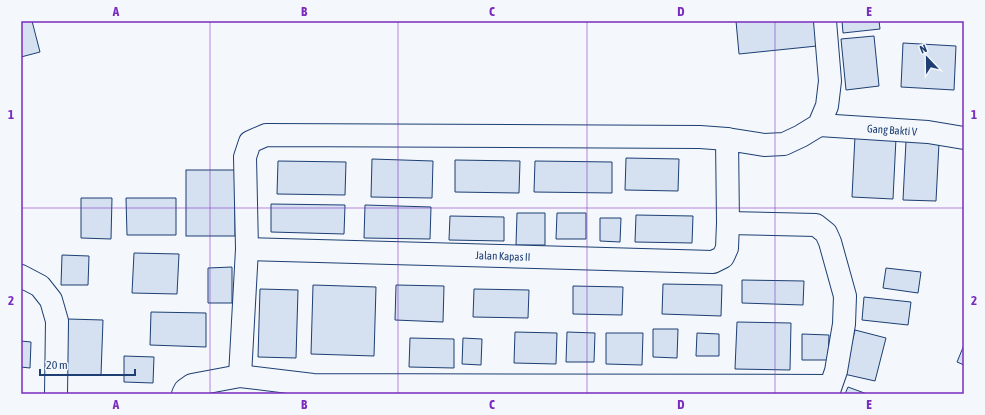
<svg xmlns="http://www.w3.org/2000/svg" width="985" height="415" font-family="'Asap Condensed',sans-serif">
<rect width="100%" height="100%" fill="#f4f7fb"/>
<g fill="#d5e0f0" stroke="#1d3f73">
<polygon points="21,21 32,21 40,52 21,57"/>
<polygon points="736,21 814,21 817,46 739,54"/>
<polygon points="842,21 879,21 880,29 843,33"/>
<polygon points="874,36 879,86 846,90 841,39"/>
<polygon points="903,43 956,46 954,90 901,87"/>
<polygon points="855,136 896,138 893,199 852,197"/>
<polygon points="906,141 939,143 936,201 903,200"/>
<polygon points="626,158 679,159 678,191 625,190"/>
<polygon points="372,159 433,161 432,198 371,197"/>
<polygon points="455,160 520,161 519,193 455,192"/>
<polygon points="278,161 346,162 345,195 277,194"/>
<polygon points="535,161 612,162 612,193 534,192"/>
<rect x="186" y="170" width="49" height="66"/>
<polygon points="81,198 112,198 111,239 81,238"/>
<polygon points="126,198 176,198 176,235 127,235"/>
<polygon points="271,204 345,205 344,234 271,232"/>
<polygon points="365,205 431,207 430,239 364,238"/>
<polygon points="517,213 545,213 545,245 516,245"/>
<polygon points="557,213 586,213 586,239 556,239"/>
<polygon points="636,215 693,216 692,243 635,242"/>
<polygon points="450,216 504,217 504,241 449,240"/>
<polygon points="600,218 621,218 620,242 600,241"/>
<polygon points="134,253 179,254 177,294 132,293"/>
<polygon points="62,255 89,256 88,285 61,285"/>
<polygon points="232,267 232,303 208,303 208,268"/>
<polygon points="886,268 921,272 918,293 883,288"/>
<polygon points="742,280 804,281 803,305 742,303"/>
<polygon points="663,284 722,285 721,316 662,314"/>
<polygon points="313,285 376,287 374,356 311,354"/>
<polygon points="396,285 444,286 443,322 395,320"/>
<polygon points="573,286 623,287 622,315 573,314"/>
<polygon points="260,289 298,290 296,358 258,357"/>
<polygon points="474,289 529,290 528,318 473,317"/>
<polygon points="864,297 911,302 908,325 862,320"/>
<polygon points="151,312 206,313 206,347 150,345"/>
<polygon points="68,319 103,320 101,375 66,375"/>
<polygon points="737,322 791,323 790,370 735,369"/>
<polygon points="653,329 678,329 677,358 653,357"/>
<polygon points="855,330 886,338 875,381 844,374"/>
<polygon points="515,332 557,333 556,364 514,363"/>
<polygon points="567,332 595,333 594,362 566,362"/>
<polygon points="606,333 643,333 642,365 606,364"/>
<polygon points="697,333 719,334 719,356 696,356"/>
<polygon points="802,334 829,335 828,360 802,360"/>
<polygon points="410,338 454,339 454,368 409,367"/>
<polygon points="463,338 482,339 481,365 462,364"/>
<polygon points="21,341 31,342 30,368 21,367"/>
<polygon points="964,345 964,365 957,362"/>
<polygon points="124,356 154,357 153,383 124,382"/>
<polygon points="848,387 867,394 845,394"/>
</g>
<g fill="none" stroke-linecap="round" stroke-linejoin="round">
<defs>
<g id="minor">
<polyline points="819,125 928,132 964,138"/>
<polyline points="728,223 816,225 826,233 830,242 845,296 844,324 836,371 828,394"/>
<polyline points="247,249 713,262 723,257 727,248 728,223 727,139 764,145 784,144 801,136 819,125 827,106 830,81 825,21"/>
<polyline points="21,276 40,286 51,300 57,321 56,394"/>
<polyline points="240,376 247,249 245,157 250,142 266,135 700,137 727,139"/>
<polyline points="183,394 185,390 192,385 240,376 313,385 830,386"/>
</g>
</defs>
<use href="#minor" stroke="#1d3f73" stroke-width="24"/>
<use href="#minor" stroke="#f4f7fb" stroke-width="22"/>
</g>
<path fill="none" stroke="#7b2cbf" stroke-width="1" stroke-opacity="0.55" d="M210,21V394M398,21V394M587,21V394M775,21V394M21,208H964"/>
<g text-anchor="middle" stroke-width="3" stroke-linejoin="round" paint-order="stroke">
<g font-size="11" fill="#1d3f73" stroke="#f4f7fb">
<text transform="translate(892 130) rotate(4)" y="4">Gang Bakti V</text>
<text transform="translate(503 256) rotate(2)" y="4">Jalan Kapas II</text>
</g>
</g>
<rect width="985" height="415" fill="none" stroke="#f4f7fb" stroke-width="44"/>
<g transform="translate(927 58) rotate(338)" stroke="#f4f7fb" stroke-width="3" paint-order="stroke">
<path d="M0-3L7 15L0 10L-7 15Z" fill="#1d3f73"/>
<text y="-6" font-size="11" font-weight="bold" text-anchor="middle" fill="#1d3f73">N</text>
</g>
<path d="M40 369v6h95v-6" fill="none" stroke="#1d3f73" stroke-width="2"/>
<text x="46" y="369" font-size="12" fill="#1d3f73" stroke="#f4f7fb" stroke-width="3" paint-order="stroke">20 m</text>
<rect x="22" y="22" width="941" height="371" fill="none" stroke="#7b2cbf" stroke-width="1.5"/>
<g font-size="13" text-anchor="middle" font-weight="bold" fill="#7b2cbf">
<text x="116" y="16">A</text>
<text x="304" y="16">B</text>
<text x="492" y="16">C</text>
<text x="681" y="16">D</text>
<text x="869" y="16">E</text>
<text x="11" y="119">1</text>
<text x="974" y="119">1</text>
<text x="11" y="305">2</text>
<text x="974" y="305">2</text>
<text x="116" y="409">A</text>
<text x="304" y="409">B</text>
<text x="492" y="409">C</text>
<text x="681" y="409">D</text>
<text x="869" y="409">E</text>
</g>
</svg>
